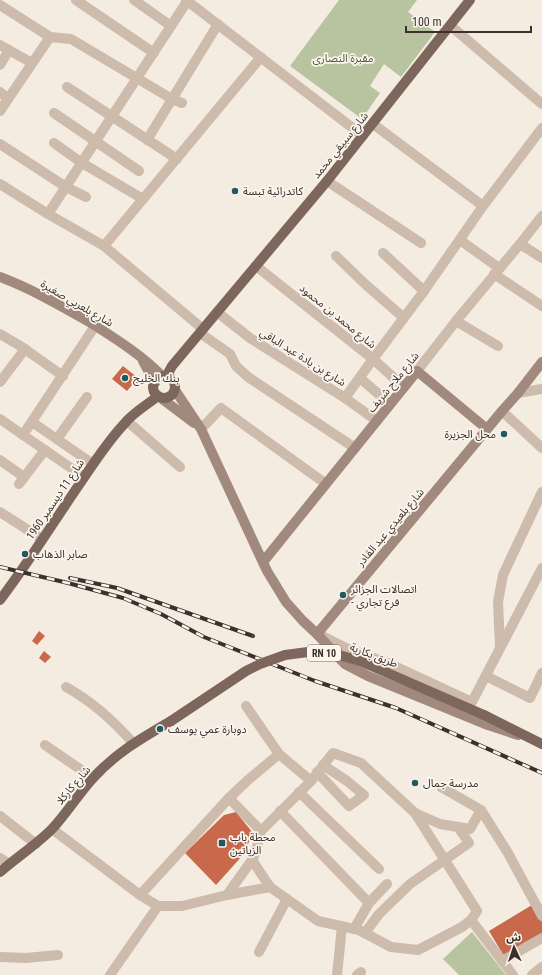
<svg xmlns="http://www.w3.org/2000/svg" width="542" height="975" font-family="'Roboto Condensed','Noto Sans Arabic',sans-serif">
<rect width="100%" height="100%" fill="#f4ebe1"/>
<g fill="#b8c4a0">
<polygon points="339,0 417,0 408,12 435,32 401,77 384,64 370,86 380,93 362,119 290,66"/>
<polygon points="472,932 506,975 459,975 443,959"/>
</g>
<g fill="#c8694b">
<polygon points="123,366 138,378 127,391 112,379"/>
<polygon points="39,631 45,636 37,645 32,641"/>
<polygon points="44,651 51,657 45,663 39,658"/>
<polygon points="236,812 253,833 243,855 216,885 185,853 224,815"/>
<polygon points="532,905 542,922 542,935 504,956 489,931"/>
</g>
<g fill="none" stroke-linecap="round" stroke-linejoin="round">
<g stroke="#cdbbac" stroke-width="10">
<polyline points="76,0 154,53"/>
<polyline points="134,0 171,26"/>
<polyline points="186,0 363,136"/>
<polyline points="0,5 50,37 71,39 172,99 182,103"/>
<polyline points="451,26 542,104"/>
<polyline points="0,45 32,63"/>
<polyline points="0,65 9,50"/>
<polyline points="67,87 177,159"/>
<polyline points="0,92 8,99"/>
<polyline points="0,111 50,37"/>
<polyline points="54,113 139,171"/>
<polyline points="373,124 483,206"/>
<polyline points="147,140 218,24"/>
<polyline points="54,143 82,163 143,199"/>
<polyline points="0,144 66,187 86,197"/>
<polyline points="327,181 421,243"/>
<polyline points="0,184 48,214 104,246 203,329"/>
<polyline points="48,214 188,0"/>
<polyline points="460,240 499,268"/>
<polyline points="520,244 542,258"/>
<polyline points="104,246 261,57"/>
<polyline points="383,253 424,291"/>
<polyline points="336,256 365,284 404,318"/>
<polyline points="256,266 373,359 404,387"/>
<polyline points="494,274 542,306"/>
<polyline points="217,312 250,338 345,398 377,421"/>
<polyline points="456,321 498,346"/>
<polyline points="200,333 230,354 236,366 248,377 355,448"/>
<polyline points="0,334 22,347 63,376"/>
<polyline points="360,378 390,404"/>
<polyline points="0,382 25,349"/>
<polyline points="345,398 373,359 424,291 483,206 542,128"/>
<polyline points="0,419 84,477"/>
<polyline points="127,421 180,467"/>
<polyline points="32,422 93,464"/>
<polyline points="201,429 221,408 326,484"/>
<polyline points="23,435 95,326"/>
<polyline points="57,439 87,397"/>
<polyline points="0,460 24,477"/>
<polyline points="19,484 45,450"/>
<polyline points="0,512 42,539"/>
<polyline points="318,634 346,648 390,664 472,702 542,568"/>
<polyline points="500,647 498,602 503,575 542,492"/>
<polyline points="486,676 530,698 542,673"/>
<path d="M66,687C93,702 113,720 133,743"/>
<polyline points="246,706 279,754"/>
<polyline points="45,745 93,778"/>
<polyline points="317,772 349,806 364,795 347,781 323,765"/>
<polyline points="299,792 379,869"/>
<polyline points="229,798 248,780 279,754 311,781"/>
<polyline points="481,810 508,853 542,916"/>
<polyline points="280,811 369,903 354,929"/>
<polyline points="415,813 440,824 470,829 481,810 441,787"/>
<polyline points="0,816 36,844"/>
<polyline points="52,829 140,895 158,906 182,906 227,895 270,887 318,921 359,930 391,947 418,950 462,927 471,920 513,975"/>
<polyline points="261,831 311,781 333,753 361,763 415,813 477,911 471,920"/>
<polyline points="0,858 9,864"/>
<polyline points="252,860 270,887"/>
<polyline points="140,895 229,798 261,831 255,854 252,860 227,895"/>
<polyline points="369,903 387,884"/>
<polyline points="365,933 379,914 410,884 469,843 458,827"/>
<polyline points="259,952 287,899"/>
<polyline points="0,957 26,958 58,955"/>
<polyline points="502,961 542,938"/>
<polyline points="337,975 342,926"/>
<polyline points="357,975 361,972"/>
<polyline points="532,975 542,967"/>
</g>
<g stroke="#cdbbac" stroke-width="10">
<polyline points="417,371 456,321 520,244 542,216"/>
<polyline points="518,393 542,389"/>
<polyline points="502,411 542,448"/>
<polyline points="110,975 158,906"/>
</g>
<g stroke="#a18a7d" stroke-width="10">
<path d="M0,277C32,289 61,306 91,323C116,339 142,355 163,377"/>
<polyline points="143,361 155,383"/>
<polyline points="175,390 201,429 267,571 286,602 303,621 317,634 502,411 518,393 542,362"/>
<polyline points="161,398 194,423"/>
<polyline points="263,562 417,371 487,429"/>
<polyline points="317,634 345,664 368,676 488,725 518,735"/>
</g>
<g stroke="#7d675c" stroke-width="10">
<circle cx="164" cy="387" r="11"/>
<polyline points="166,377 172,366 327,181 470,0"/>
<path d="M0,600C29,562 54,521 81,482C95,461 108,441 125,423C134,412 147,405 158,396"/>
<polyline points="484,715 542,744"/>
<path d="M0,872C17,857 36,845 52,829C67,813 79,793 94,777C117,752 142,738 171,721"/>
</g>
<defs>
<g id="rail">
<polyline points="0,567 68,583 123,598 161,614 204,637 315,681 396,708 542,773"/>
<polyline points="70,578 117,588 253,636"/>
</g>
</defs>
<use href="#rail" stroke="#3b302b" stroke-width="4"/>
<use href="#rail" stroke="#fbf5ee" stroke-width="2.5" stroke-dasharray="8" stroke-linecap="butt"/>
<polyline stroke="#7d675c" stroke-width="10" points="171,721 246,671 260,664 285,655 308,652 332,653 360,661 484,715"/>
</g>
<g fill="#1f5a5e" stroke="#fbf5ee" stroke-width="1.5">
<circle cx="235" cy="191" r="4"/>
<circle cx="125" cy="378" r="4"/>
<circle cx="504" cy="434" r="4"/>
<circle cx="25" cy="554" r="4"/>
<circle cx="343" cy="595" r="4"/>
<circle cx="160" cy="729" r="4"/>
<circle cx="415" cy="783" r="4"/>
<rect x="218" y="839" width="8" height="8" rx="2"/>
</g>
<g text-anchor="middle" stroke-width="3.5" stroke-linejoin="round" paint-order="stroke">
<rect fill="#fbf5ee" stroke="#756b66" stroke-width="1" x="307" y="645" width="34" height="16" rx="3"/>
<g font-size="10" font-weight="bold" fill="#3b302b">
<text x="324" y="657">RN 10</text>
</g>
<g font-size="11" fill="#4a5a2e" stroke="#fbf5ee">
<text x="343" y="62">مقبرة النصارى</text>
</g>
<g font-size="11" fill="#3b302b" stroke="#fbf5ee">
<text transform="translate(340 145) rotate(-51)" y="4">شارع سبيقي محمد</text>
<text transform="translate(77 303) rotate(30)" y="4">شارع بلعربي صغيرة</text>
<text transform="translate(338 316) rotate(39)" y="4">شارع محمد بن محمود</text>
<text transform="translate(303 357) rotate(32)" y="4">شارع بن بادة عبد الباقي</text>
<text transform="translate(393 382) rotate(-51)" y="4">شارع ملاح شريف</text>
<text transform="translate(55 499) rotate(-56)" y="4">شارع 11 ديسمبر 1960</text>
<text transform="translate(390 527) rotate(-50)" y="4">شارع بلعيدي عبد القادر</text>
<text transform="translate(374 655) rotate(21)" y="4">طريق بكارية</text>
<text transform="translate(73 785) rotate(-50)" y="4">شارع كاركلا</text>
</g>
<g font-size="11" fill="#3b302b" stroke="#fbf5ee" text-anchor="start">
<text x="243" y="195">كاتدرائية تبسة</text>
<text x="133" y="382">بنك الخليج</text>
<text x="496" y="438" text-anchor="end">محل الجزيرة</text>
<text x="33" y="558">صابر الذهاب</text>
<text x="351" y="593">اتصالات الجزائر<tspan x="351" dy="13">- فرع تجاري</tspan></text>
<text x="168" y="733">دوبارة عمي يوسف</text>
<text x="423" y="787">مدرسة جمال</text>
<text x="230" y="841">محطة باب<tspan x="230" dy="13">الزياتين</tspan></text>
</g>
</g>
<g transform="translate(514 947) rotate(357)" stroke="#fbf5ee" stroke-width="3" paint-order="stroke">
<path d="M0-3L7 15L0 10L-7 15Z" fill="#3b302b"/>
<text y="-6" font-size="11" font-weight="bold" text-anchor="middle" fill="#3b302b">ش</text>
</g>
<path d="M406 26v6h125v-6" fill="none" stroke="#3b302b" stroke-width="2"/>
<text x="412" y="26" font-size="12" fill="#3b302b" stroke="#fbf5ee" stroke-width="3" paint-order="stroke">100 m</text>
</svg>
